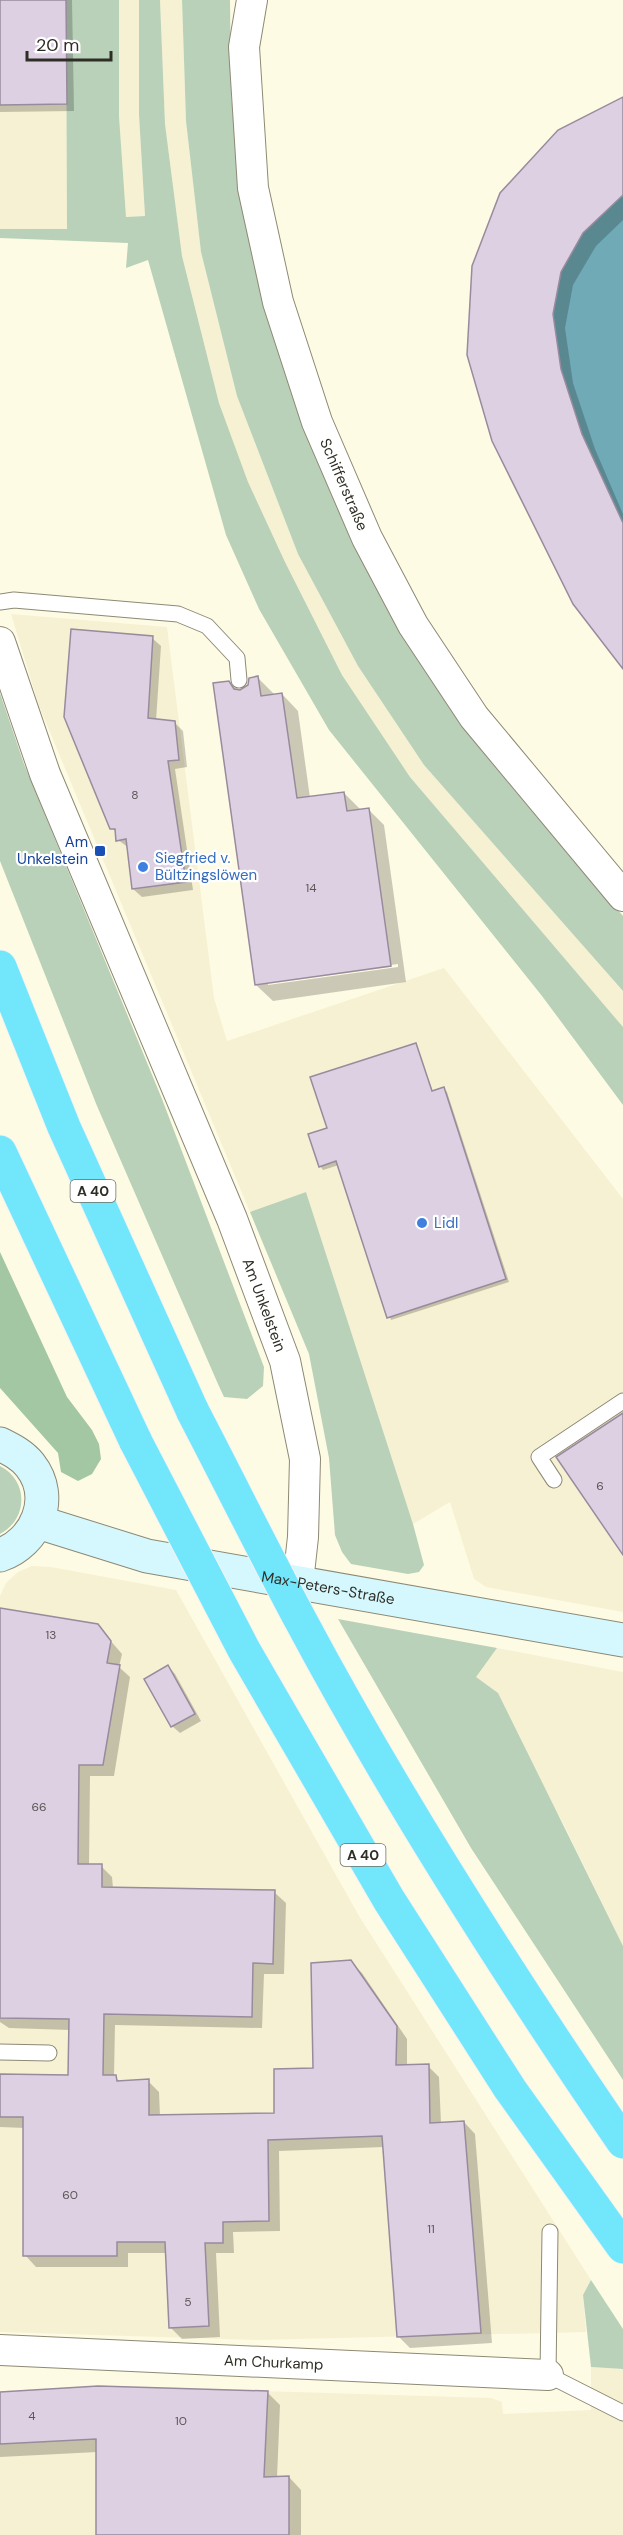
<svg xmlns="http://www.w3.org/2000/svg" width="623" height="2535" font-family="'DM Sans',sans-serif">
<rect width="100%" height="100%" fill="#fefbe4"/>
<g fill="#f6f1d2">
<polygon points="0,0 66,0 67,229 0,229"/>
<polygon points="119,0 139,0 139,115 145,216 126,217 119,116"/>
<polygon points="160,0 182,0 186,121 201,252 237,396 298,554 358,666 424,765 623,991 623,1027 410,777 342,675 285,562 248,482 219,403 182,256 165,124"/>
<polygon points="11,614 167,627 214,998 227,1041 444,968 623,1199 623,1612 486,1587 474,1579 450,1502 413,1524 306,1192 250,1212 39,706"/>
<polygon points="32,1566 51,1567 176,1590 359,1916 591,2280 583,2295 586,2332 257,2340 0,2332 0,1596 6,1583 18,1572"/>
<polygon points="497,1648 623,1672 623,1946 561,1819 475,1677"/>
<polygon points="591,2367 623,2369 623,2535 0,2535 0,2392 98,2386 491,2398 502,2402 503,2414 591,2410"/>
</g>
<g fill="#b9d1b9">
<polygon points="66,0 119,0 119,116 126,217 145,216 139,115 139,0 160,0 165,124 182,256 219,403 248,482 285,562 342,675 410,777 623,1027 623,1105 542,996 329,730 259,609 226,535 148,260 126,268 128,243 0,238 0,229 67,229"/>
<polygon points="182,0 230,0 231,93 240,193 264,302 479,744 623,916 623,991 424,765 358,666 298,554 237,396 201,252 186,121"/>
<polygon points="0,693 24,764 162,1099 264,1367 263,1386 247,1399 224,1397 218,1384 97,1106 0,861"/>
<polygon points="306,1192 413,1524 424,1565 419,1572 408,1574 351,1564 342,1552 335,1535 329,1458 309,1354 250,1212"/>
<path d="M0,1466C29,1481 28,1519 0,1534Z"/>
<polygon points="338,1619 497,1648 476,1677 498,1693 623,1946 623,2080 471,1848"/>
<polygon points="591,2280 623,2329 623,2369 591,2367 583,2295"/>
</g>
<polygon fill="#a3c6a3" points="0,1252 67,1397 92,1430 99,1444 101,1459 92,1474 78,1481 61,1472 58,1453 0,1388"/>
<path fill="#70aab6" d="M623,196V523C611,506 604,485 596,466C571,408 540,336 560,273C570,243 598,214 623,196Z"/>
<g fill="#0003" fill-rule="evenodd">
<polygon points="0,0 72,0 74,111 0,112"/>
<polygon points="623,99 623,220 596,246 573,285 565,328 573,383 595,449 623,514 623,666 493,440"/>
<polygon points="152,638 161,646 156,721 174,722 183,731 187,767 175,769 193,890 142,897 133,889 129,848 118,840 117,833 112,828"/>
<path d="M258,678L274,694H282L298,711L310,798L344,793L361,810L368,809L384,825L406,982L273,1001L256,985L229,682L241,691ZM398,964V967L268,985V982Z"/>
<polygon points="416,1045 433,1092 444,1089 447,1092 509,1282 391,1320 339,1165 323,1170 320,1166 328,1129"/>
<polygon points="0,1610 97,1625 122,1654 119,1667 130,1677 114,1776 90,1776 89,1865 101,1866 112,1877 113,1888 274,1892 286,1903 284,1974 264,1974 262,2028 115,2025 114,2077 121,2082 148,2081 159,2092 160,2116 276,2115 315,2069 351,1962 362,1973 407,2039 407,2066 428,2066 439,2077 441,2124 464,2122 475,2134 492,2343 410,2348 398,2336 384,2147 279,2151 280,2231 233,2232 234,2253 216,2253 220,2337 182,2339 170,2327 167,2253 128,2253 128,2267 36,2267 25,2255 25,2128 0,2127 0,2076 70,2076 70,2030 9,2028 0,2022"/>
<polygon points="168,1666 175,1674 201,1721 180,1733 172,1726"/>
<polygon points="267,2392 280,2405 277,2478 289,2477 301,2490 301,2535 97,2535 97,2452 0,2457 0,2393"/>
</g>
<g fill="#ded0e3" stroke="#988b9d" stroke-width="1.5">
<polygon points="0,0 66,0 67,104 0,105"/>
<polygon points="623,97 623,195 583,233 561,272 553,314 561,369 582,434 623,523 623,669 573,604 492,441 467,355 472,266 500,193 558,130"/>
<polygon points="71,629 153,636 148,718 175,721 179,760 168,761 186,882 132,889 126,839 116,841 115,829 110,829 64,717"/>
<polygon points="258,676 261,696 282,693 297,798 344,792 347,811 369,808 391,966 255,985 213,683 229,681 234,689 240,690 248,685 249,678"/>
<polygon points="416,1043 432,1091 444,1087 506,1279 387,1318 336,1161 319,1167 308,1134 327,1128 310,1077"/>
<polygon points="623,1413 623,1555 556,1457"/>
<polygon points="0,1608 98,1624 111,1641 107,1663 120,1665 103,1765 79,1765 78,1864 102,1864 102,1887 275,1890 273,1964 253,1963 252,2017 104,2014 103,2075 116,2075 117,2081 149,2079 149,2115 274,2113 274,2069 313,2068 311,1963 351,1960 397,2026 396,2065 429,2064 430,2123 464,2121 481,2333 397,2337 382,2136 268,2140 269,2221 223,2222 223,2243 205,2243 209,2326 169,2328 165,2242 117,2242 117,2256 23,2256 23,2117 0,2117 0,2074 68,2075 69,2019 0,2018"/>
<polygon points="168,1665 195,1714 171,1727 144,1679"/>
<polygon points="98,2386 268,2391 264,2477 289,2476 289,2535 96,2535 96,2439 0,2444 0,2392"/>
</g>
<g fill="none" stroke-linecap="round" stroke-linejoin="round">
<defs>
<g id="lane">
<polyline points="0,602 14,600 178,614 207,626 237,658 239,680"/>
<polyline points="554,1480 539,1457 623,1401"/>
<polyline points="0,2052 49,2053"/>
<polyline points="550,2232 548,2375 623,2413"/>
</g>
<g id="street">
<path id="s1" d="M252,0L244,47L253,188L278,302L317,422L367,538L413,625L474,717L623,896"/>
<path id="s2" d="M0,642L45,774L232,1219L285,1361L305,1459L303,1537L298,1582"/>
<path id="s3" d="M0,2350L548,2375"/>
</g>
<g id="secondary">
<path d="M0,1444C12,1450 22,1455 30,1465C56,1498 36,1543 0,1555"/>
<path id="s4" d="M38,1522L147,1556L623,1640"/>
</g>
<g id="highway">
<polyline points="0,967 64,1127 193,1412"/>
<polyline points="0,1152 136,1442"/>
</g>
</defs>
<use href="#lane" stroke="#8d8975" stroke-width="17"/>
<use href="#street" stroke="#8d8975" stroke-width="32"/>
<use href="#secondary" stroke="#8d8975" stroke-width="35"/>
<use href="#highway" stroke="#f3f2f2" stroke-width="35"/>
<use href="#lane" stroke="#fff" stroke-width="15"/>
<use href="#street" stroke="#fff" stroke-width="30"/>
<use href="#secondary" stroke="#d5f8fe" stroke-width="33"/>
<use href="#highway" stroke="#72e6fb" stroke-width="33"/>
<defs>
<g id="highway-bridge">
<path d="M193,1412C229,1481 264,1552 301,1621C397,1801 508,1974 623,2142"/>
<polyline points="136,1442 244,1650 389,1900 510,2089 623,2247"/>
</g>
</defs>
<use href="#highway-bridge" stroke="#f3f2f2" stroke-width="35" stroke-linecap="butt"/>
<use href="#highway-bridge" stroke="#72e6fb" stroke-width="33"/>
</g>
<rect fill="#1a4fb4" stroke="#fff" stroke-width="2" x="94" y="845" width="12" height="12" rx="3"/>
<g fill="#3f7fe0" stroke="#fff" stroke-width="2">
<circle cx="143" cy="867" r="6"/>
<circle cx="422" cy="1223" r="6"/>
</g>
<g text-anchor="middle" stroke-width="4.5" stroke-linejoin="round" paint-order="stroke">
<g font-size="12" fill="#5b5655">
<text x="135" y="799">8</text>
<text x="311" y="892">14</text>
<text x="600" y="1490">6</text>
<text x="51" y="1639">13</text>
<text x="39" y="1811">66</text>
<text x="70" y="2199">60</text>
<text x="431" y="2233">11</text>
<text x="188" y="2306">5</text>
<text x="32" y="2420">4</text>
<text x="181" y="2425">10</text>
</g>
<g fill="#fff" stroke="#6d6d67" stroke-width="1.5">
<rect x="70.5" y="1180" width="45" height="22" rx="4.5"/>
<rect x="340.5" y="1844" width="45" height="22" rx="4.5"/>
</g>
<g font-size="14" font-weight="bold" fill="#2f2e26">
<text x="93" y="1196">A 40</text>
<text x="363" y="1860">A 40</text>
</g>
<g font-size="15" fill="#2f2e26" stroke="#fff">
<text dy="5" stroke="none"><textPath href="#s1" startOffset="500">Schifferstraße</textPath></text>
<text dy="5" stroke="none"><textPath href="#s2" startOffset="714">Am Unkelstein</textPath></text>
<text dy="5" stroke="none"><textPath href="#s4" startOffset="298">Max-Peters-Straße</textPath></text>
<text dy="5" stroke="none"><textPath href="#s3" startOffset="274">Am Churkamp</textPath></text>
</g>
<g font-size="15" fill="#164399" stroke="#fff" text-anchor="end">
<text x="88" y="847">Am<tspan x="88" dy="17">Unkelstein</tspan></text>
</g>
<g font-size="15" fill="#366cbe" stroke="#fff" text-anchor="start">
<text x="155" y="863">Siegfried v.<tspan x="155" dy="17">Bültzingslöwen</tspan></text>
<text x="434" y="1228">Lidl</text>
</g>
</g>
<path d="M27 51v9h84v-9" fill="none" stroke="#2f2e26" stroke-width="3"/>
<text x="36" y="51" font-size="18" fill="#2f2e26" stroke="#ffffff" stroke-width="4.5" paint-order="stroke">20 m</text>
</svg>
